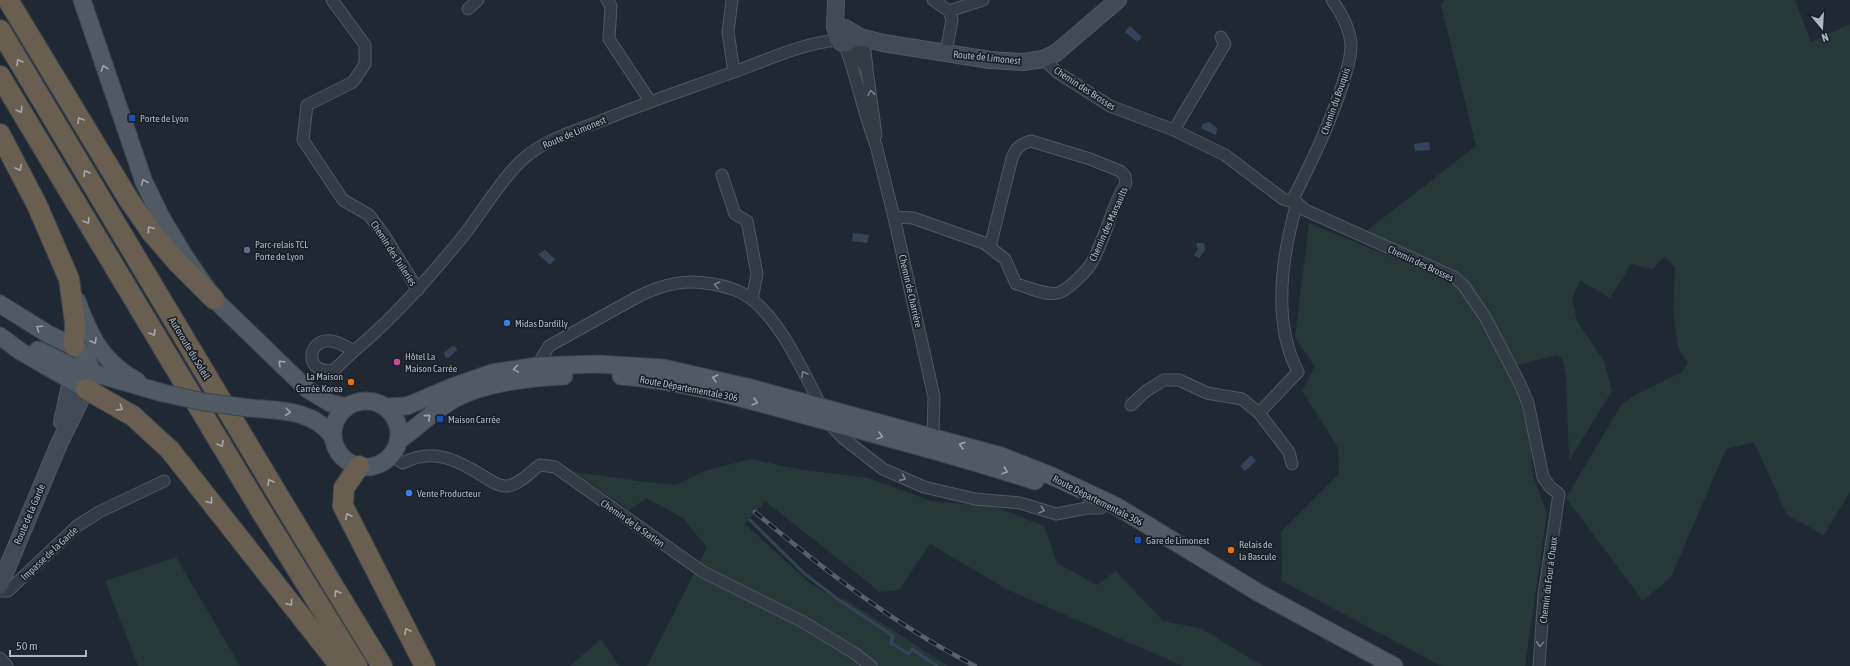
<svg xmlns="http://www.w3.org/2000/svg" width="1850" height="666" font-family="'Asap Condensed',sans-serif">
<rect width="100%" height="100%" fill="#202933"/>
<g fill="#263838">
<polygon points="1445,0 1795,0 1811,42 1850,24 1850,492 1824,535 1787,515 1754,442 1726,449 1671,577 1643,601 1566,498 1621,405 1635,395 1682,372 1688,363 1678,348 1673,312 1675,267 1665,257 1652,269 1631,264 1610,298 1580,280 1572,299 1577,321 1604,361 1612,391 1569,461 1566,378 1563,361 1558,355 1517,365 1479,297 1456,270 1365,232 1476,146 1441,5"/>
<polygon points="1309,223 1438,276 1459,289 1478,316 1521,397 1530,438 1533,476 1547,514 1525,666 1441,666 1282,581 1281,532 1339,474 1338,447 1302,391 1315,367 1295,338"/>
<polygon points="750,459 798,469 868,478 931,501 996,507 1044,526 1057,563 1097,585 1116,571 1163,621 1200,628 1263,666 1183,666 1008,590 930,544 899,590 880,592 765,501 745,524 810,583 839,601 845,599 948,666 647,666 707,548 684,519 647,498 629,510 574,472 646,482 676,485 705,471"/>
<polygon points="176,557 237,661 240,666 138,666 105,581"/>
<polygon points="601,639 619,666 570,666"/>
</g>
<g fill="#354559">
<polygon points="1130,26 1141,36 1140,40 1136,41 1125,32"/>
<polygon points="1209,122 1217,128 1216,135 1201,128 1203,124"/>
<polygon points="1429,142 1430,150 1415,151 1414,144"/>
<polygon points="853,233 869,235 867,243 852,241"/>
<polygon points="1197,243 1204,243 1205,250 1199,258 1194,255 1198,249 1196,245"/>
<polygon points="545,250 555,259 550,265 538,254"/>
<polygon points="452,346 456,347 457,350 450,357 446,358 444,353"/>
<polygon points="1251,455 1256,461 1245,471 1240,466"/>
</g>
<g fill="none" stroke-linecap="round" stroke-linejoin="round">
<polyline stroke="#354559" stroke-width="3" points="750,520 805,574 839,600 893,636 891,643 909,654 912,649 937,666"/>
<defs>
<g id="street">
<polyline points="332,0 365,45 365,64 353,82 307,105 303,140 343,200 369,215 384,235 418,290"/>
<polyline points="607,0 611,6 609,39 650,101"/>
<polyline points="732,0 728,32 734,72"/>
<polyline points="933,0 949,11 952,20 946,52"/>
<polyline points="468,9 478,0"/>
<polyline points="949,11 983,0"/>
<polyline points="849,42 867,70 876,135"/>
<path d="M844,43C857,77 863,112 876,145L894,217L934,397L933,437"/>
<polyline points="864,44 867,67"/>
<polyline points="1043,59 1057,72 1110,106 1174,130 1225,155 1283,199 1297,203 1305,210 1454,277 1464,286 1485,317 1519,382 1528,403 1543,477 1550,487 1559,494 1544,594 1539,666"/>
<polyline points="1174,130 1225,44 1221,37"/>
<polyline points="722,175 735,214 747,221 757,274 752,299"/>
<path d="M1292,201C1311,163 1330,124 1343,83C1346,72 1351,59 1351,47C1351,30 1342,14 1332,0"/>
<path d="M894,217L913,218L984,243L1005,259L1016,284C1029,287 1045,296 1058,293C1068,290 1087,271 1092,262C1106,237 1111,208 1126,183L1125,176L1120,171L1090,159L1031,141C1020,144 1016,148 1012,158L990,247"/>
<path d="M354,351L334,370C304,376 306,338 331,341C339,342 347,347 354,351C395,317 430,277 464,235C482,212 500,181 521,161C542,141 572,132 598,122C642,104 687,89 731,73C765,61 802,43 838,40"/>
<path d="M537,366L549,346L639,296C664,284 685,279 712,284C723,286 734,288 744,294C778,314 804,373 822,408"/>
<polyline points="1131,405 1146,391 1164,380 1179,380 1207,393 1242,399 1259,413 1289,452 1292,464"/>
<path d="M1259,413L1298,372C1272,322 1282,255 1297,203"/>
<polyline points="828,422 843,438 883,469 924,487 975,499 1020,503 1056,514 1087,508 1101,508"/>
<path d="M391,455L403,463C433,447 457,460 483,476C490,480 497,486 506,486C518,486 530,472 540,465L555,467L703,572L803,622L854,653L871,666"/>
<polyline points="0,591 8,591 77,526 99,512 164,481"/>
<polyline points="0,658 7,666"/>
</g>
<g id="secondary">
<polyline points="836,0 835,27 837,32"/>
<polyline points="851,33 851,40 847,43 842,43 837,38 837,32 841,29 845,28 860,37 883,43 990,60 1024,62 1043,59 1056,53 1118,0"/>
<polyline points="62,422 71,381"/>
<polyline points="0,585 59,444 86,389"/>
</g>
<g id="primary">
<polyline points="82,0 144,182 161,217 185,257 214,299 307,389 330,403 346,407"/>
<path d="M77,301C90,337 102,362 137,381"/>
<polyline points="0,304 48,334 79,349 87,359 93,374 86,389 20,351 0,336"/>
<polyline points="38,350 73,367 163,393"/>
<path d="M621,376C688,381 754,402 819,419C891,439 963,457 1035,481"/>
<circle cx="366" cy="434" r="33"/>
<polyline points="386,407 407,406 452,387 492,373 537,366 598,364 663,368 747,387 1001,456 1052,476 1116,506 1259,593 1394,666"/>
<path d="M249,408C281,411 311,409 333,436"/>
<path d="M398,441C417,428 433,411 454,399C486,382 528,378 564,376"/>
</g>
<g id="highway">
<polyline points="8,0 129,200 152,233 178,263 214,299"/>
<polyline points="0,30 281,500 382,666"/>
<polyline points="0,76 258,506 357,666"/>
<polyline points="0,134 37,205 69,279 75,323 74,346"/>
<polyline points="86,389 133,416 170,450 340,666"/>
<polyline points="359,466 344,488 343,506 425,666"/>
</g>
</defs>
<use href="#street" stroke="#515862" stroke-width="13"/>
<use href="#secondary" stroke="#515862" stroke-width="18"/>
<use href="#primary" stroke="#3d444d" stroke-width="19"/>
<use href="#highway" stroke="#3e454e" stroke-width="22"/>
<use href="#street" stroke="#333b44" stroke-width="11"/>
<use href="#secondary" stroke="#424a56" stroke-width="16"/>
<use href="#primary" stroke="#515a64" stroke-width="17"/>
<use href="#highway" stroke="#695f51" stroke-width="20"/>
<defs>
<path id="rail" d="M755,512C824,570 895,625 975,666"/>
</defs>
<use href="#rail" stroke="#57616d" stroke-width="4.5"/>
<use href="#rail" stroke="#192028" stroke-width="3" stroke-dasharray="9" stroke-linecap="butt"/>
<defs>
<polyline id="primary-bridge" points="163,393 204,402 249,408"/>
</defs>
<use href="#primary-bridge" stroke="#3d444d" stroke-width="19" stroke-linecap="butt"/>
<use href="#primary-bridge" stroke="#515a64" stroke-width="17"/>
</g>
<defs><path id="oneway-chevron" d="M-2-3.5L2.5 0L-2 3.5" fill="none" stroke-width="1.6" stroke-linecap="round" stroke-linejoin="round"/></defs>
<g stroke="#a3a8b0">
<use href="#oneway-chevron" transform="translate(19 62) rotate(-121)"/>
<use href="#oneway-chevron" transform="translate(20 110) rotate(59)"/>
<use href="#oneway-chevron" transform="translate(80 120) rotate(-121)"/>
<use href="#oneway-chevron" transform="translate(19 168) rotate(62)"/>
<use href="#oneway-chevron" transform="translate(86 173) rotate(-121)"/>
<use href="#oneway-chevron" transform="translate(87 221) rotate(59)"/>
<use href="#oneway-chevron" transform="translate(150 229) rotate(-126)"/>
<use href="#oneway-chevron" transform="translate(153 333) rotate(59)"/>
<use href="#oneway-chevron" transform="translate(120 408) rotate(33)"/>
<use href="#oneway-chevron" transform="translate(221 444) rotate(59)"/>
<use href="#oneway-chevron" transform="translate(270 482) rotate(-121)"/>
<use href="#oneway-chevron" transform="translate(210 501) rotate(53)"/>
<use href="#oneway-chevron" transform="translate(348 516) rotate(-117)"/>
<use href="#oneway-chevron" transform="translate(337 593) rotate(-121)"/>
<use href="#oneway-chevron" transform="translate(290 603) rotate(52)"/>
<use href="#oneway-chevron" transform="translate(407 631) rotate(-117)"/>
</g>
<g stroke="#9ba3ae">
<use href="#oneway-chevron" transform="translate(104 68) rotate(-109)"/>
<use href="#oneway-chevron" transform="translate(144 182) rotate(-112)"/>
<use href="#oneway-chevron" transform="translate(39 328) rotate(-146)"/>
<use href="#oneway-chevron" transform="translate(94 341) rotate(60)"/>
<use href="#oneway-chevron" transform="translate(281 363) rotate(-136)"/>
<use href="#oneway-chevron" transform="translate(516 369) rotate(171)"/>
<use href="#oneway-chevron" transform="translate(715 378) rotate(-166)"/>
<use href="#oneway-chevron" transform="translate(755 402) rotate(15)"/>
<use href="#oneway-chevron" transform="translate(288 412) rotate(6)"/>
<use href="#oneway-chevron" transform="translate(428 417) rotate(-40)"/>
<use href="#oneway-chevron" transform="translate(880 436) rotate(15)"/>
<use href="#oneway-chevron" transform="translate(962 445) rotate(-164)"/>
<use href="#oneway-chevron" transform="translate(1005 471) rotate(18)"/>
</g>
<g stroke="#767e89">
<use href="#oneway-chevron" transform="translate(871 93) rotate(-99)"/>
<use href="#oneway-chevron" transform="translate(717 285) rotate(-169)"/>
<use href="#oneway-chevron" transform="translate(804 374) rotate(-119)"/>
<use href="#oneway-chevron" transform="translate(903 478) rotate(24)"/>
<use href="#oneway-chevron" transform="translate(1042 510) rotate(17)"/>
<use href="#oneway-chevron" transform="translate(1540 644) rotate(95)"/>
</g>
<g fill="#1a4fb4" stroke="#192028" stroke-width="1.5">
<rect x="128" y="114" width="8" height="8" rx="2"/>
<rect x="436" y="415" width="8" height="8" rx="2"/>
<rect x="1134" y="536" width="8" height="8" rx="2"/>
</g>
<circle fill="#5c6f8a" stroke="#192028" stroke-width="1.5" cx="247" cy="250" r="4"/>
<g fill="#3f7fe0" stroke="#192028" stroke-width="1.5">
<circle cx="507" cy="323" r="4"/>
<circle cx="409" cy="493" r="4"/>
</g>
<circle fill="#d1479c" stroke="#192028" stroke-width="1.5" cx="397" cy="362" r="4"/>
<g fill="#e8710a" stroke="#192028" stroke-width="1.5">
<circle cx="351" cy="382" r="4"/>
<circle cx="1231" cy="550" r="4"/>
</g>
<g text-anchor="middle" stroke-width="3.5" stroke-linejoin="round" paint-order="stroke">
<g font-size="10" fill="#adb5c1" stroke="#192028">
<text transform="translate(987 57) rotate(6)" y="4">Route de Limonest</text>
<text transform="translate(1085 88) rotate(33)" y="4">Chemin des Brosses</text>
<text transform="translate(1335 101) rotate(-71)" y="4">Chemin du Bouquis</text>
<text transform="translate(574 132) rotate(-23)" y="4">Route de Limonest</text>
<text transform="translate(1108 224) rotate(-66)" y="4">Chemin des Marsaults</text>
<text transform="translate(394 253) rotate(57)" y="4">Chemin des Tuileries</text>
<text transform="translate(1421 263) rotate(25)" y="4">Chemin des Brosses</text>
<text transform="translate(911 291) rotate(77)" y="4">Chemin de Charrière</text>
<text transform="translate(190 348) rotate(59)" y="4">Autoroute du Soleil</text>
<text transform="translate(689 388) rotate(11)" y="4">Route Départementale 306</text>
<text transform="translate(1098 500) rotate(27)" y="4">Route Départementale 306</text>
<text transform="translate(29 514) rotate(-67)" y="4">Route de la Garde</text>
<text transform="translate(633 523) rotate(35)" y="4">Chemin de la Station</text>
<text transform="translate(49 553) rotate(-43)" y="4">Impasse de la Garde</text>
<text transform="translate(1548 580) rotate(-83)" y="4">Chemin du Four à Chaux</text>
</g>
<g font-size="10" fill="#adb5c1" stroke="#192028" text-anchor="start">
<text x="140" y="122">Porte de Lyon</text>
<text x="255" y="248">Parc-relais TCL<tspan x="255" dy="12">Porte de Lyon</tspan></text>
<text x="515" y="327">Midas Dardilly</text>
<text x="405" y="360">Hôtel La<tspan x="405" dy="12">Maison Carrée</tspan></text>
<text x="343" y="380" text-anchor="end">La Maison<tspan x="343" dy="12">Carrée Korea</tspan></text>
<text x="448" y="423">Maison Carrée</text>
<text x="417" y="497">Vente Producteur</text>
<text x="1146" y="544">Gare de Limonest</text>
<text x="1239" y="548">Relais de<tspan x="1239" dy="12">la Bascule</tspan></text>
</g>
</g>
<g transform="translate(1822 28) rotate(162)" stroke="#192028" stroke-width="3" paint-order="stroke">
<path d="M0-3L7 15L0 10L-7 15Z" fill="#adb5c1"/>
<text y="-6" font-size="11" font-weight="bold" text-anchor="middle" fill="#adb5c1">N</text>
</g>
<path d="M10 650v6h76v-6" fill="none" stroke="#adb5c1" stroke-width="2"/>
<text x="16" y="650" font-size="12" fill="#adb5c1" stroke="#192028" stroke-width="3" paint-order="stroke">50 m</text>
</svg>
